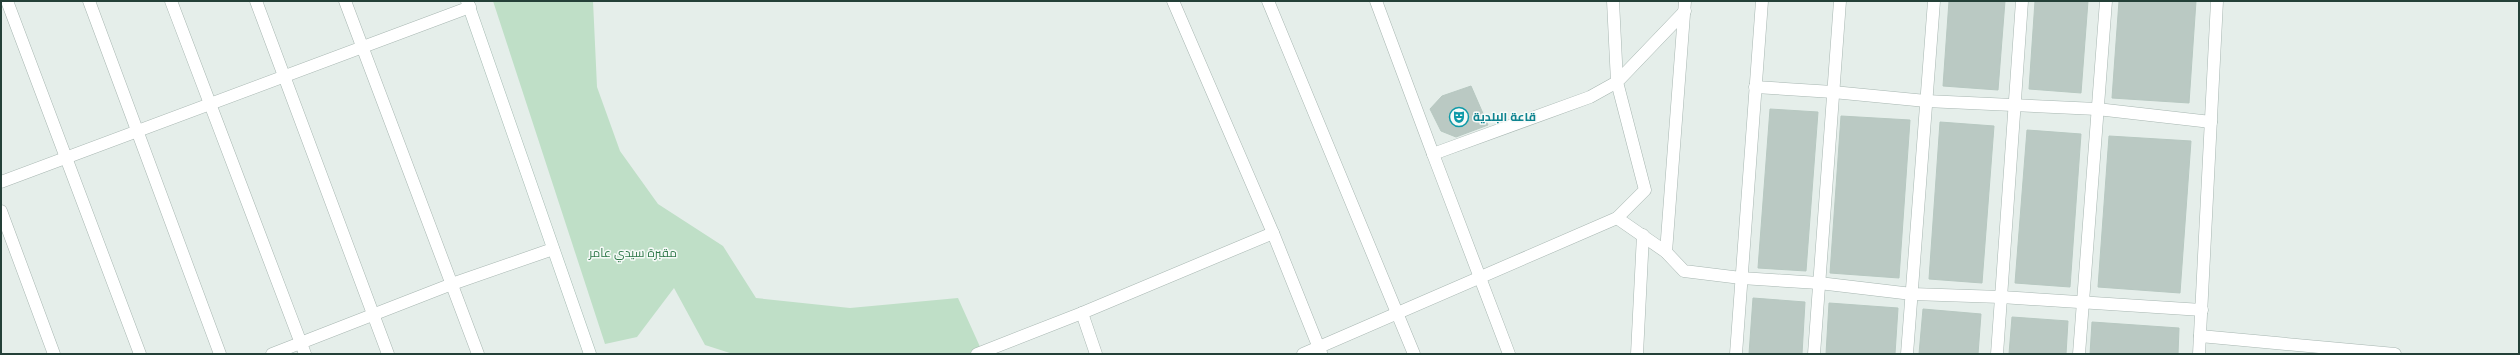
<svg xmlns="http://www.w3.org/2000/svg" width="2520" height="355" font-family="Figtree,Cairo,sans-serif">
<rect width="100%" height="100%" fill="#e5eeea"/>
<polygon fill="#bfdfc7" points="493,1 593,1 597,87 620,151 658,204 723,246 756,298 850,308 958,298 981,349 970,354 733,354 705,345 674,288 637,337 605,344"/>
<g fill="#bac9c3" stroke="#b7c8c1">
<polygon points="1949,1 2005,1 1998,90 1943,86"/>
<polygon points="2035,1 2088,1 2081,93 2029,89"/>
<polygon points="2119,1 2196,1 2189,103 2112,98"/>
<polygon points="1471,86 1488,125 1456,137 1441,131 1430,109 1442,96"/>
<polygon points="1770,109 1818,112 1806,271 1758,268"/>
<polygon points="1841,116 1910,120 1899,278 1830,273"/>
<polygon points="1940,122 1994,126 1982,283 1929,279"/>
<polygon points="2027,130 2081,134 2070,287 2015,283"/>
<polygon points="2109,136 2191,141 2180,293 2098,287"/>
<polygon points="1753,298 1805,302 1802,354 1749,354"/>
<polygon points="1829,303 1898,308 1895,354 1826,354"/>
<polygon points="1923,309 1981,314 1978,354 1919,354"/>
<polygon points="2012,317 2068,321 2066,354 2009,354"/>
<polygon points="2092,322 2179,328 2178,354 2090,354"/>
</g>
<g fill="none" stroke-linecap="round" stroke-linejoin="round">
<defs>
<g id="minor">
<polyline points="7,1 140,354"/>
<polyline points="89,1 220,354"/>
<polyline points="171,1 305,354"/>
<polyline points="256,1 388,354"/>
<polyline points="345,1 478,354"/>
<polyline points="1173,1 1273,233"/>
<polyline points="1268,1 1414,354"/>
<polyline points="1376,1 1433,154"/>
<polyline points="1755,87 1833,92 1926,101 2097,109 2211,122"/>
<polyline points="1,182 470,7"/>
<polyline points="1,211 54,354"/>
<polyline points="1617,218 1666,252 1685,1"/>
<polyline points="1666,252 1684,271 1741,278 1819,283 1912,294 2001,297 2202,310"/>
<polyline points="1082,313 1096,354"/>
<polyline points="2200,336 2395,354"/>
<polyline points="272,354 452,284 553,249"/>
<polyline points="977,354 1082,313 1273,233 1321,353"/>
<polyline points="1303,354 1617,218 1645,190 1617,82 1685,11"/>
<polyline points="1509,354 1433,154 1590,97 1617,82 1613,1"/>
<polyline points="1637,354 1643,235"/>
<polyline points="1736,354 1762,1"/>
<polyline points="1814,354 1840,1"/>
<polyline points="1907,354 1934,1"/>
<polyline points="1997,354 2022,1"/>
<polyline points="2079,354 2106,1"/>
<polyline points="2199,354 2217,1"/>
</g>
<polyline id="secondary" points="467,1 590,354"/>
</defs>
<use href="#minor" stroke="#a7b6b1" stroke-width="13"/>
<use href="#secondary" stroke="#a4bab2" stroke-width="13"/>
<use href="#minor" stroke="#fff" stroke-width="12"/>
<use href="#secondary" stroke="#fff" stroke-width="12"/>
</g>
<defs>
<symbol id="theatre-ring" viewBox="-11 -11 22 22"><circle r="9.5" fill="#f6faf8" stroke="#0f9aa8" stroke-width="1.5"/><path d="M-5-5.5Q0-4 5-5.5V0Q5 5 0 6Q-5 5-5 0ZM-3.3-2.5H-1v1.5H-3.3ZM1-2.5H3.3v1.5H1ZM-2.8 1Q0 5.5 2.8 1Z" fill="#0f9aa8"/></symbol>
</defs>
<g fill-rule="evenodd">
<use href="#theatre-ring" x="1448" y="106" width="22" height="22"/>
</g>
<g text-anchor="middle" stroke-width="3" stroke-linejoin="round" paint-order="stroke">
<g font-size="12" font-weight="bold" fill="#0d838f" stroke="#f6faf8" text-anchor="start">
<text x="1473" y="121">قاعة البلدية</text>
</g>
<g font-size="12" fill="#2e7849" stroke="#f6faf8">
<text x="633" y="257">مقبرة سيدي عامر</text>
</g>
</g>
<rect width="2520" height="355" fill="none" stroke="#244038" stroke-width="4"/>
</svg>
